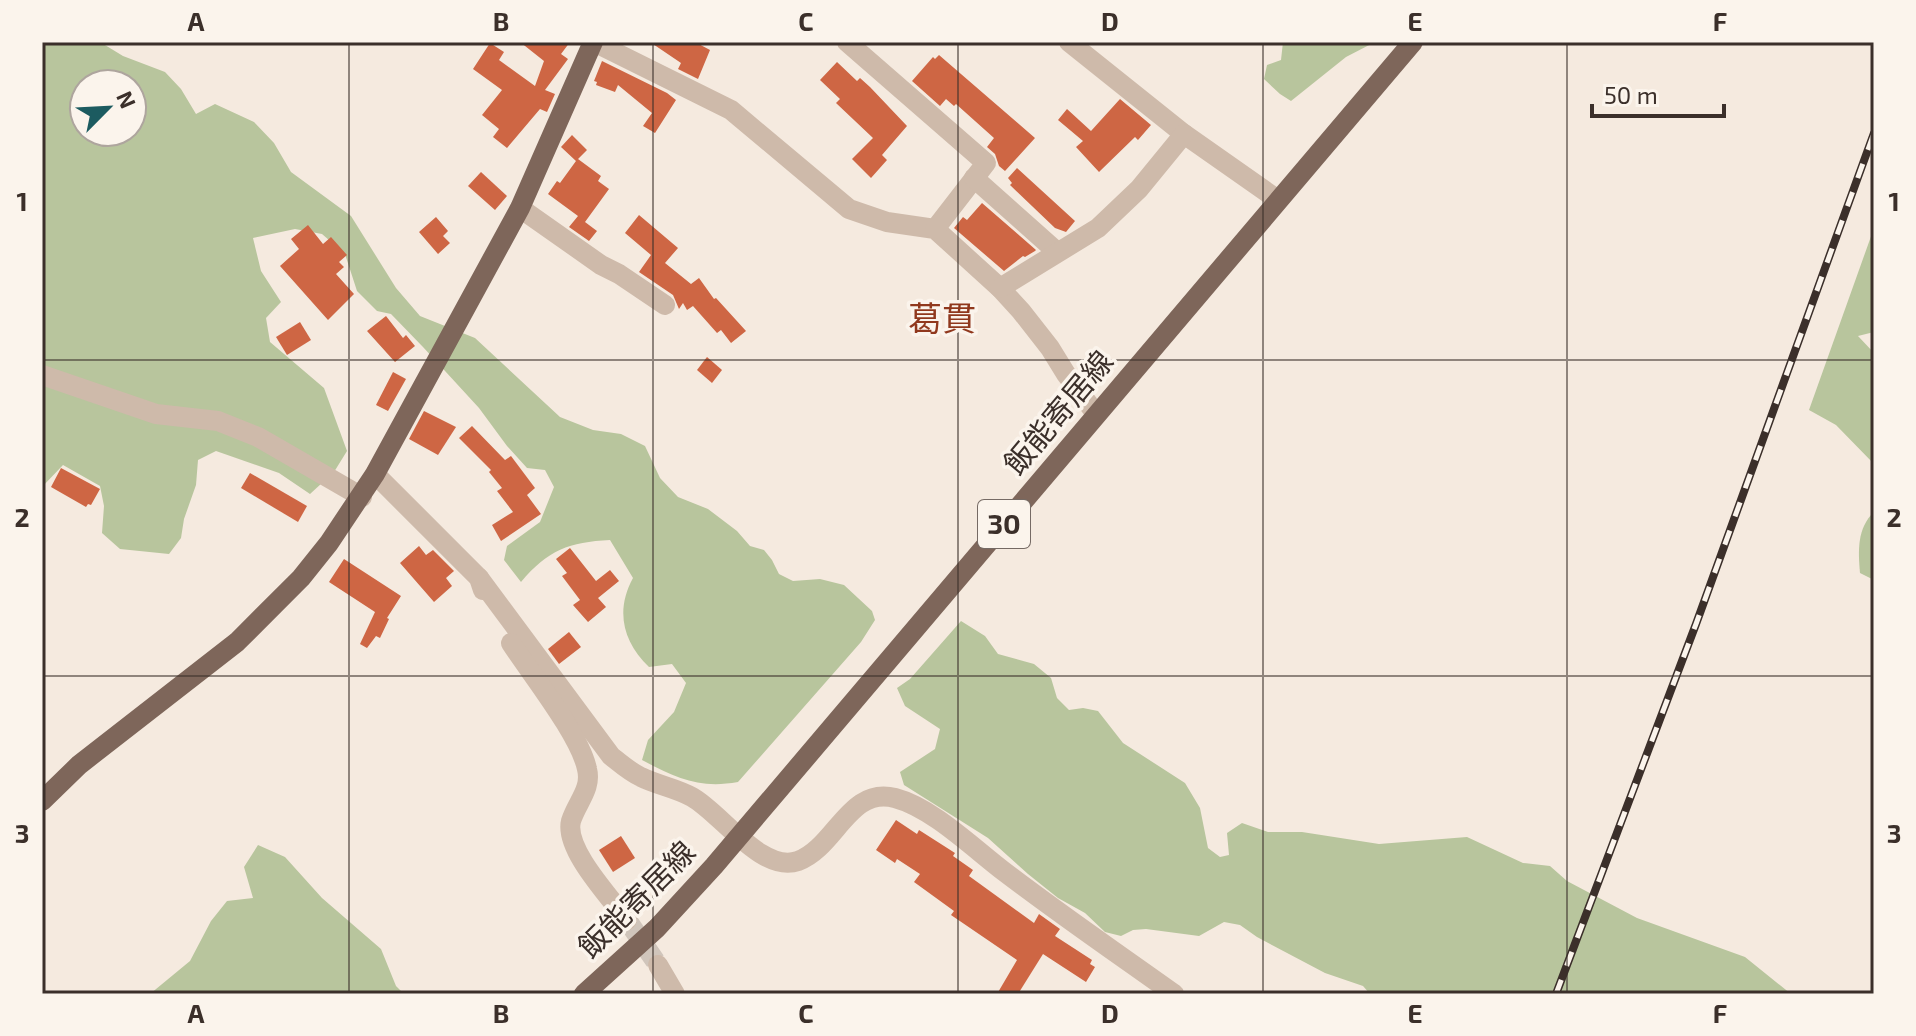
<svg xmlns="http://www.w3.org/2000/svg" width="1916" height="1036" font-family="'Exo 2','Noto Sans JP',sans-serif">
<rect width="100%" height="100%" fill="#f5eadf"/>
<g fill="#b8c59d" fill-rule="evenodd">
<path d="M42,42H100L123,56L165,72L181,89L196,114L215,104L254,122L274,143L291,172L351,216L396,288L420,316L475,338L560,417L593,430L621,434L645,446L660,478L678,497L708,509L737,531L750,546L764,550L772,560L779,574L793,581L820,579L844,585L872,611L875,620L861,642L738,782C699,789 676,778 642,760L648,740L674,712L686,683L672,664L649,667C623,642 615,611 633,578L610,540C569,542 548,550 521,582L504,560L507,546L540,522L554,487L545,470L527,468L507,446L479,408L423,347L391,314L377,311L357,291L345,254L322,234L295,229L253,238L261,271L281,302L266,318L270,342L324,388L347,451L334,472L310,494L279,473L216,451L198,460L196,485L184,519L181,538L169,554L120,549L102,533L104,506L100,486L63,465L42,487ZM84,84H132V132H84Z"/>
<polygon points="1283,42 1375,42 1346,57 1291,101 1280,94 1264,79 1267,65 1281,60"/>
<polygon points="1874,228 1874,332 1858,336 1874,353 1874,464 1836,425 1809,410"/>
<path d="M1874,512V580L1860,573C1858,551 1857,528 1874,512Z"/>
<polygon points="961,621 985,636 998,654 1034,664 1051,678 1057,698 1069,710 1083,708 1098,711 1123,743 1185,783 1200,808 1208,848 1220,857 1229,855 1227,833 1242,823 1268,832 1302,832 1379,844 1467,837 1523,863 1550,866 1567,881 1637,918 1745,957 1791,994 1370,994 1363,986 1325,973 1257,937 1240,925 1224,922 1199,936 1146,929 1133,930 1121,936 1105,932 1085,913 1058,898 1028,874 988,838 904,785 900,772 935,749 940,729 905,706 897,688 910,679"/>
<polygon points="258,845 285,857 322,898 381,949 396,986 404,994 150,994 190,961 211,921 227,901 253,898 244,867"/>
</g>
<g fill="#ce6644">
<polygon points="520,42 570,42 561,54 568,59 545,90 555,94 547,112 540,109 507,148 493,137 499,129 482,115 502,90 473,69 490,43 504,52 499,60 535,86 544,61"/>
<polygon points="650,42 695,42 710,50 698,79 678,69 681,63"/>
<polygon points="939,55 1035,138 1005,171 999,166 995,154 987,147 994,138 956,104 954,106 946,99 940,106 912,81 933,57 935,59"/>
<polygon points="602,61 667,93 676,100 655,133 643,126 652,113 618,85 615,92 596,85 597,82 594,81"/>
<polygon points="837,62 857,81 860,78 870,87 907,126 882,155 887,160 871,178 852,159 873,138 836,103 840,99 820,80"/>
<polygon points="1120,99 1151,125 1138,140 1135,137 1099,172 1076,147 1083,141 1058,120 1067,109 1091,131"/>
<polygon points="572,135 587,150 578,159 601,176 598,181 609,189 585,222 581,219 597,231 589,241 569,227 578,216 548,194 557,181 560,183 576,161 561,147"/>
<polygon points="1017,168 1075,221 1066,232 1055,228 1010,185 1012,183 1008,178"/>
<polygon points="481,172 507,196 495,210 468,186"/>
<polygon points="982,203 1036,250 1035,251 1025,257 1023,256 1004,271 954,228 963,217 967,220"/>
<polygon points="639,215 678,248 665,263 691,284 699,278 714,299 716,298 746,331 731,343 721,330 717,333 693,306 687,310 683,303 679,309 673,295 639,272 651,255 625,233"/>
<polygon points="436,217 448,231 443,236 450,243 438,254 419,232"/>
<polygon points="308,225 323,244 331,237 347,255 339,262 344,267 336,274 354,294 328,320 280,266 299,249 291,239"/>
<polygon points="386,316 403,338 406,335 415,346 395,362 367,331"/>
<polygon points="300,322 311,340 287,355 276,337"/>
<polygon points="707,357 722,370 712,383 697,370"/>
<polygon points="393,372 406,379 388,411 376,405"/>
<polygon points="424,411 456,427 438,455 409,439"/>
<polygon points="472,426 505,460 511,456 535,488 527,495 541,514 501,541 492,525 513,512 497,491 502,488 489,472 491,470 459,438"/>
<polygon points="61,468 100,489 91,505 88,504 86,507 51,487"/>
<polygon points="250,473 307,506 298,522 241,488"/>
<polygon points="419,546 426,555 433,550 454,571 446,578 452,586 434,602 400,563"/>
<polygon points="570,548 596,581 610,570 619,581 598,598 606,607 588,622 573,605 580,600 562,576 567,573 556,559"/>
<polygon points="344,559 401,596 387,618 389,619 380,638 376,636 367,648 360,644 375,612 329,582"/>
<polygon points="569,632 581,647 559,664 548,649"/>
<polygon points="896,820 917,834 919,830 955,853 953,856 973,870 969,876 1034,923 1039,914 1060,929 1055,936 1092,960 1090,964 1095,967 1086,982 1043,954 1018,994 997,994 1017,960 951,915 954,911 914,882 920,874 897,859 895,863 876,850"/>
<polygon points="621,836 635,858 613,872 599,850"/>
</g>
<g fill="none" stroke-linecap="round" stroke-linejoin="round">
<polyline stroke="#d0c5bb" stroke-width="20" stroke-dasharray="20 10" stroke-linecap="butt" points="627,920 658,965"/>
<g stroke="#cebaaa" stroke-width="20">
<polyline points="594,42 731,110 849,209 887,222 935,229 1000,288 1021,311 1050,348 1066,374 1096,414"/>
<polyline points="847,42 986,163 935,229"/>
<polyline points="1069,42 1184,134 1278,200"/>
<polyline points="974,178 1056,251"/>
<polyline points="520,208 601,265 619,274 665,305"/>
<polyline points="1000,288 1098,228 1139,189 1184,134"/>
<polyline points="42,375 156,414 218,421 258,437 362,497"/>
<polyline points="375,474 479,578 483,590"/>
<path d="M479,578L611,756C621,764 630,772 641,777C657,785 676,788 692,797C721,813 762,874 798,861C836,847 849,786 895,798C933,808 974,849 1006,873C1061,915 1118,954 1174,994"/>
<path d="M511,643C531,674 580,735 587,769C592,789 577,802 571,821C564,849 610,897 627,920"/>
<polyline points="658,965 675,994"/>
</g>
<g stroke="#7e665a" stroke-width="20">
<polyline points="42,801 79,765 237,642 301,578 329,543 375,474 520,208 593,42"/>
<polyline points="584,994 657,928 714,866 1413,42"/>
</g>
<defs>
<polyline id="rail" points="1556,994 1696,624 1874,133"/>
</defs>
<use href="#rail" stroke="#3b2f2a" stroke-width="8"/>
<use href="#rail" stroke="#fbf4ec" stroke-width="5" stroke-dasharray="15" stroke-linecap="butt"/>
</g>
<path fill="none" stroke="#3b2f2a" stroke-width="2" stroke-opacity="0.55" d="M349,42V994M653,42V994M958,42V994M1263,42V994M1567,42V994M42,360H1874M42,676H1874"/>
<g text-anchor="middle" stroke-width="7" stroke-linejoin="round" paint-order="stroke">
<rect fill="#fbf4ec" stroke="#756a64" stroke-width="2" x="978" y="500" width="52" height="48" rx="6"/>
<g font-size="28" font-weight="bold" fill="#3b2f2a">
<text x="1004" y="534">30</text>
</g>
<g font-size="30" fill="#3b2f2a" stroke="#fbf4ec">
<text transform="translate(1059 413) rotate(-50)" y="10">飯能寄居線</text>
<text transform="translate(637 900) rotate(-45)" y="10">飯能寄居線</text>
</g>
<g font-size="34" fill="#90381d" stroke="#fbf4ec">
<text x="942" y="331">葛貫</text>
</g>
</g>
<rect width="1916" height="1036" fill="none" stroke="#fbf4ec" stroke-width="88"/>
<g transform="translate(108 108) rotate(66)"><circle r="38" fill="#fbf4ec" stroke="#aea59e" stroke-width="2"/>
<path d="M0-6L14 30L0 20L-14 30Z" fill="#1c5b60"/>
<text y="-12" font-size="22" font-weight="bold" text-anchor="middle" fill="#3b2f2a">N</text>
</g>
<path d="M1592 104v12h132v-12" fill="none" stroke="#3b2f2a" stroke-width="4"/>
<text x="1604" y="104" font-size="24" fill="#3b2f2a" stroke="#fbf4ec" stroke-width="6" paint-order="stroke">50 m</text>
<rect x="44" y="44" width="1828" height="948" fill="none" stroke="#3b2f2a" stroke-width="3"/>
<g font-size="26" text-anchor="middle" font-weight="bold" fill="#3b2f2a">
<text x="196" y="31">A</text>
<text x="501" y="31">B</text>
<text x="806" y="31">C</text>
<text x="1110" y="31">D</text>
<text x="1415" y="31">E</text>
<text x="1720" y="31">F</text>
<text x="22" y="211">1</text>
<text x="1894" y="211">1</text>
<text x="22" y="527">2</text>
<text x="1894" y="527">2</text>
<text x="22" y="843">3</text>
<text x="1894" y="843">3</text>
<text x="196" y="1023">A</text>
<text x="501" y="1023">B</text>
<text x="806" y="1023">C</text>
<text x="1110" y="1023">D</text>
<text x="1415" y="1023">E</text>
<text x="1720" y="1023">F</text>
</g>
</svg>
